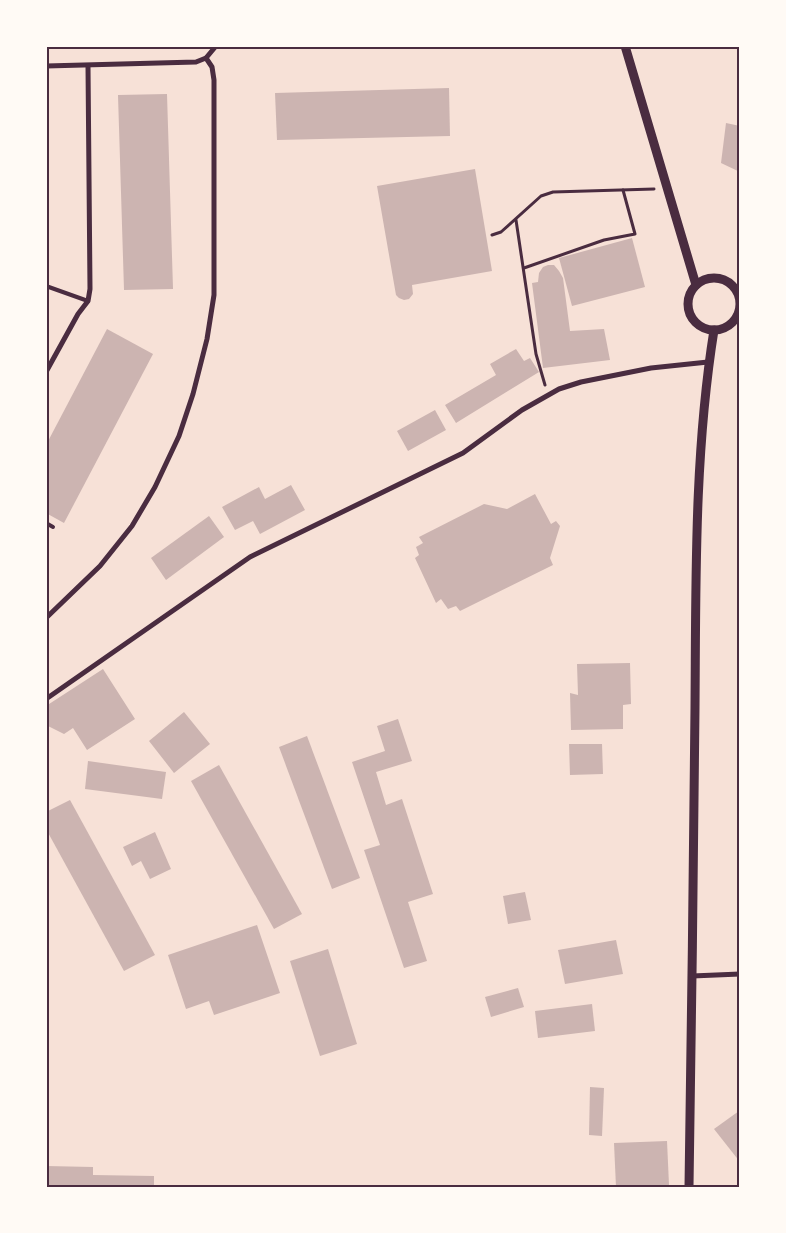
<svg xmlns="http://www.w3.org/2000/svg" width="786" height="1233" font-family="'Crimson Pro',serif">
<rect width="100%" height="100%" fill="#f7e1d7"/>
<g fill="#ccb4b1">
<polygon points="449,88 450,136 277,140 275,93"/>
<polygon points="167,94 173,289 124,290 118,95"/>
<polygon points="726,123 740,126 740,172 721,163"/>
<polygon points="475,169 492,271 412,285 413,294 409,299 404,300 399,298 396,295 377,186"/>
<polygon points="632,238 645,287 572,306 559,258"/>
<polygon points="548,265 554,265 559,271 563,278 570,331 604,329 610,360 543,368 532,283 538,282 539,273 543,267"/>
<polygon points="107,329 153,354 64,523 46,513 46,445"/>
<polygon points="516,349 524,361 530,358 539,372 456,423 445,405 496,375 490,364"/>
<polygon points="435,410 446,430 408,451 397,431"/>
<polygon points="291,485 305,510 260,534 253,521 235,530 222,507 259,487 265,499"/>
<polygon points="535,494 551,524 556,521 560,526 550,558 553,565 460,611 456,606 448,609 441,599 436,603 415,558 419,555 416,547 423,543 419,537 484,504 507,509"/>
<polygon points="209,516 224,537 166,580 151,558"/>
<polygon points="630,663 631,704 623,705 623,729 571,730 570,693 578,695 577,664"/>
<polygon points="103,669 135,719 87,750 73,728 64,734 46,725 46,706"/>
<polygon points="184,712 210,744 174,773 149,741"/>
<polygon points="398,719 412,761 376,772 386,805 402,799 433,894 408,902 427,961 404,968 364,850 380,845 352,762 385,751 377,726"/>
<polygon points="307,736 360,878 332,889 279,747"/>
<polygon points="569,744 602,744 603,774 570,775"/>
<polygon points="88,761 166,772 162,799 85,789"/>
<polygon points="219,765 302,914 274,929 191,781"/>
<polygon points="70,800 155,955 124,971 46,829 46,812"/>
<polygon points="155,832 171,869 150,879 141,861 132,866 123,847"/>
<polygon points="525,892 531,920 508,924 503,896"/>
<polygon points="257,925 280,993 214,1015 209,1001 186,1009 168,955"/>
<polygon points="616,940 623,974 565,984 558,950"/>
<polygon points="328,949 357,1044 320,1056 290,961"/>
<polygon points="518,988 524,1007 491,1017 485,997"/>
<polygon points="592,1004 595,1031 538,1038 535,1011"/>
<polygon points="590,1087 604,1088 602,1136 589,1135"/>
<polygon points="739,1111 740,1112 740,1162 714,1129"/>
<polygon points="667,1141 669,1185 616,1187 614,1143"/>
<polygon points="46,1166 93,1167 93,1175 154,1176 154,1187 46,1187"/>
</g>
<g fill="none" stroke-linecap="round" stroke-linejoin="round">
<g stroke="#4a2c40" stroke-width="3">
<polyline points="516,220 536,354 545,385"/>
<polyline points="492,235 501,232 541,196 553,192 654,189"/>
<polyline points="524,268 604,240 635,234 623,190"/>
</g>
<g stroke="#4a2c40" stroke-width="4">
<polyline points="46,286 88,301"/>
<polyline points="46,523 53,527"/>
</g>
<g stroke="#4a2c40" stroke-width="5">
<polyline points="46,66 196,62 206,58 216,46"/>
<polyline points="736,292 740,291"/>
<polyline points="46,372 78,314 88,301 90,289 88,66"/>
<polyline points="46,618 100,566 132,526 155,487 179,436 193,394 207,339 214,295 214,80 212,67 206,58"/>
<polyline points="46,699 250,557 463,453 522,410 559,389 581,382 651,368 708,362"/>
<polyline points="692,976 740,974"/>
</g>
<g stroke="#4a2c40" stroke-width="9">
<polyline points="625,46 696,285"/>
<circle cx="714" cy="304" r="26"/>
<path d="M689,1187C692,1027 693,868 695,708C696,582 694,455 714,330"/>
</g>
</g>
<rect width="786" height="1233" fill="none" stroke="#fffaf5" stroke-width="95"/>
<rect x="48" y="48" width="690" height="1138" fill="none" stroke="#4a2c40" stroke-width="2"/>
</svg>
